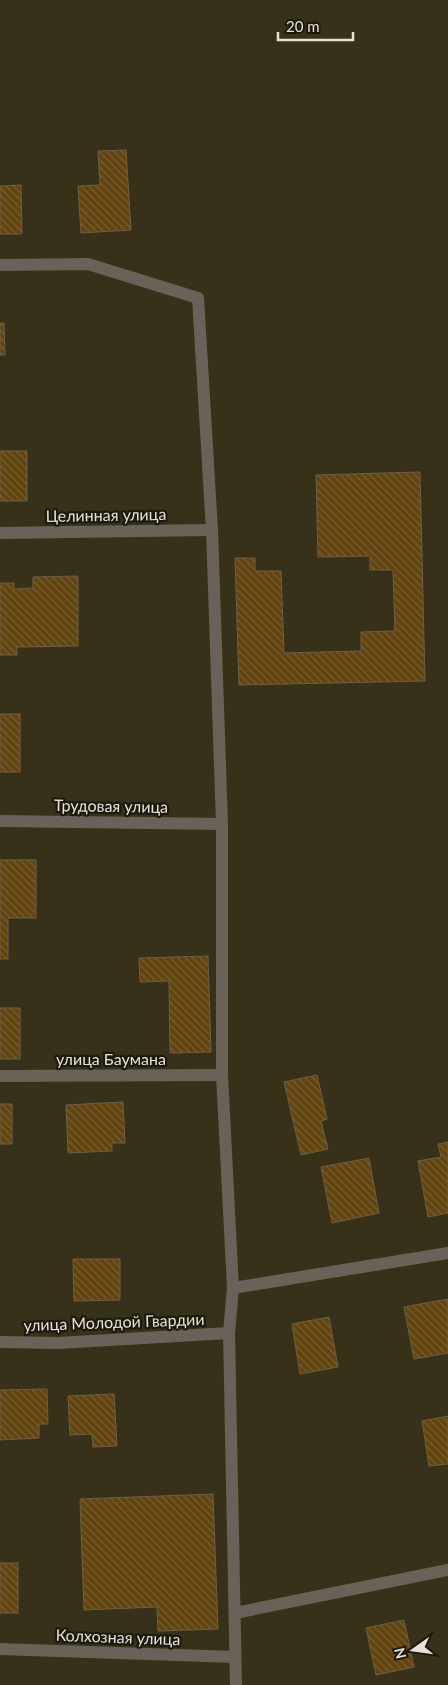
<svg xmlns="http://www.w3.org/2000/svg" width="448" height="1685" font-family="Lato,sans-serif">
<defs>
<pattern id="building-back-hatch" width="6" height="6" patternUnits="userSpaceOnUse" patternTransform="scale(1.25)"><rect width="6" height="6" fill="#61440f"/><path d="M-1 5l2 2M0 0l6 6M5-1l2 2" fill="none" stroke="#785f31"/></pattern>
</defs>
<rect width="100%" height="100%" fill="#383119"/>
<g fill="url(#building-back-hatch)" stroke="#6e5e48">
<polygon points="126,150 131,230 81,233 78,186 100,185 98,151"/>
<polygon points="21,185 22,234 0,234 0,186"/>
<polygon points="0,323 4,323 5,355 0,355"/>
<rect x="0" y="451" width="27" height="50"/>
<polygon points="420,472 425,681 239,685 235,558 255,558 255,571 281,571 284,653 361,651 361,632 395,631 393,570 370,570 370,556 318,557 316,475"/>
<polygon points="78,576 78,646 17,647 17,655 0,655 0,583 14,583 14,589 33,588 33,577"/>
<rect x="0" y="714" width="20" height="58"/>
<polygon points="0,860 36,860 36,918 8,918 8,959 0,959"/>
<polygon points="208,956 211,1052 170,1053 169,981 140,982 139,958"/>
<rect x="0" y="1008" width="20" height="51"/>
<polygon points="317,1075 327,1119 321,1121 328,1149 301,1155 284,1082"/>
<polygon points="123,1102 125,1143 112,1143 112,1151 68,1153 66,1105"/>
<rect x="0" y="1104" width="12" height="40"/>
<polygon points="448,1142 448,1213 428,1217 418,1161 441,1157 438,1144"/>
<polygon points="369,1158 379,1213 332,1223 321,1167"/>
<polygon points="73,1259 120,1259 120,1300 74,1301"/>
<polygon points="448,1299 448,1353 414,1359 404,1307"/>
<polygon points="329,1317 338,1367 300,1374 292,1324"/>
<polygon points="47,1389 48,1424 39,1424 39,1438 0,1440 0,1390"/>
<polygon points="114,1394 117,1446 93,1447 92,1434 70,1435 68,1396"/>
<polygon points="448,1416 448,1464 429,1466 422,1421"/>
<polygon points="213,1494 218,1629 158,1631 157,1607 84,1610 80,1499"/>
<rect x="0" y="1563" width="18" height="50"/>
<polygon points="404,1620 414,1667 376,1675 366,1628"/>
</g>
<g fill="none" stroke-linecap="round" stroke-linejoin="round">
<g stroke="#696258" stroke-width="12">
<polyline points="0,265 88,264 198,298 212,530 222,824 222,1075 233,1288 229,1333 236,1685"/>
<polyline points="0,533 212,530"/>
<polyline points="0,821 222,824"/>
<polyline points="0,1076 222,1075"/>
<polyline points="233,1288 448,1253"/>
<polyline points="0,1342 58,1343 229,1333"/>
<polyline points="235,1613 448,1570"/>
<polyline points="0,1649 235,1657"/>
</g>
</g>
<g text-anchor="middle" stroke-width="4.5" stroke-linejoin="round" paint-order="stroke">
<g font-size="16" fill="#e6e2d4" stroke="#1c190e">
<text transform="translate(106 515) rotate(-1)" y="6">Целинная улица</text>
<text transform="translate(111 806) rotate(1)" y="6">Трудовая улица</text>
<text x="111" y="1065">улица Баумана</text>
<text transform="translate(114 1322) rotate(-2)" y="6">улица Молодой Гвардии</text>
<text transform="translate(118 1637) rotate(2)" y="6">Колхозная улица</text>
</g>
</g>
<g transform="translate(413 1650) rotate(256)" stroke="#1c190e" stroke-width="4" paint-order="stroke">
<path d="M0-4L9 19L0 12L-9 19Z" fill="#e6e2d4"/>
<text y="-8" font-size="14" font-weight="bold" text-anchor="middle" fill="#e6e2d4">N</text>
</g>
<path d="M278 32v8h75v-8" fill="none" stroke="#e6e2d4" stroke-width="2.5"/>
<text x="286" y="32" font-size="15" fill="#e6e2d4" stroke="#1c190e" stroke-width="4" paint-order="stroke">20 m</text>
</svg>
